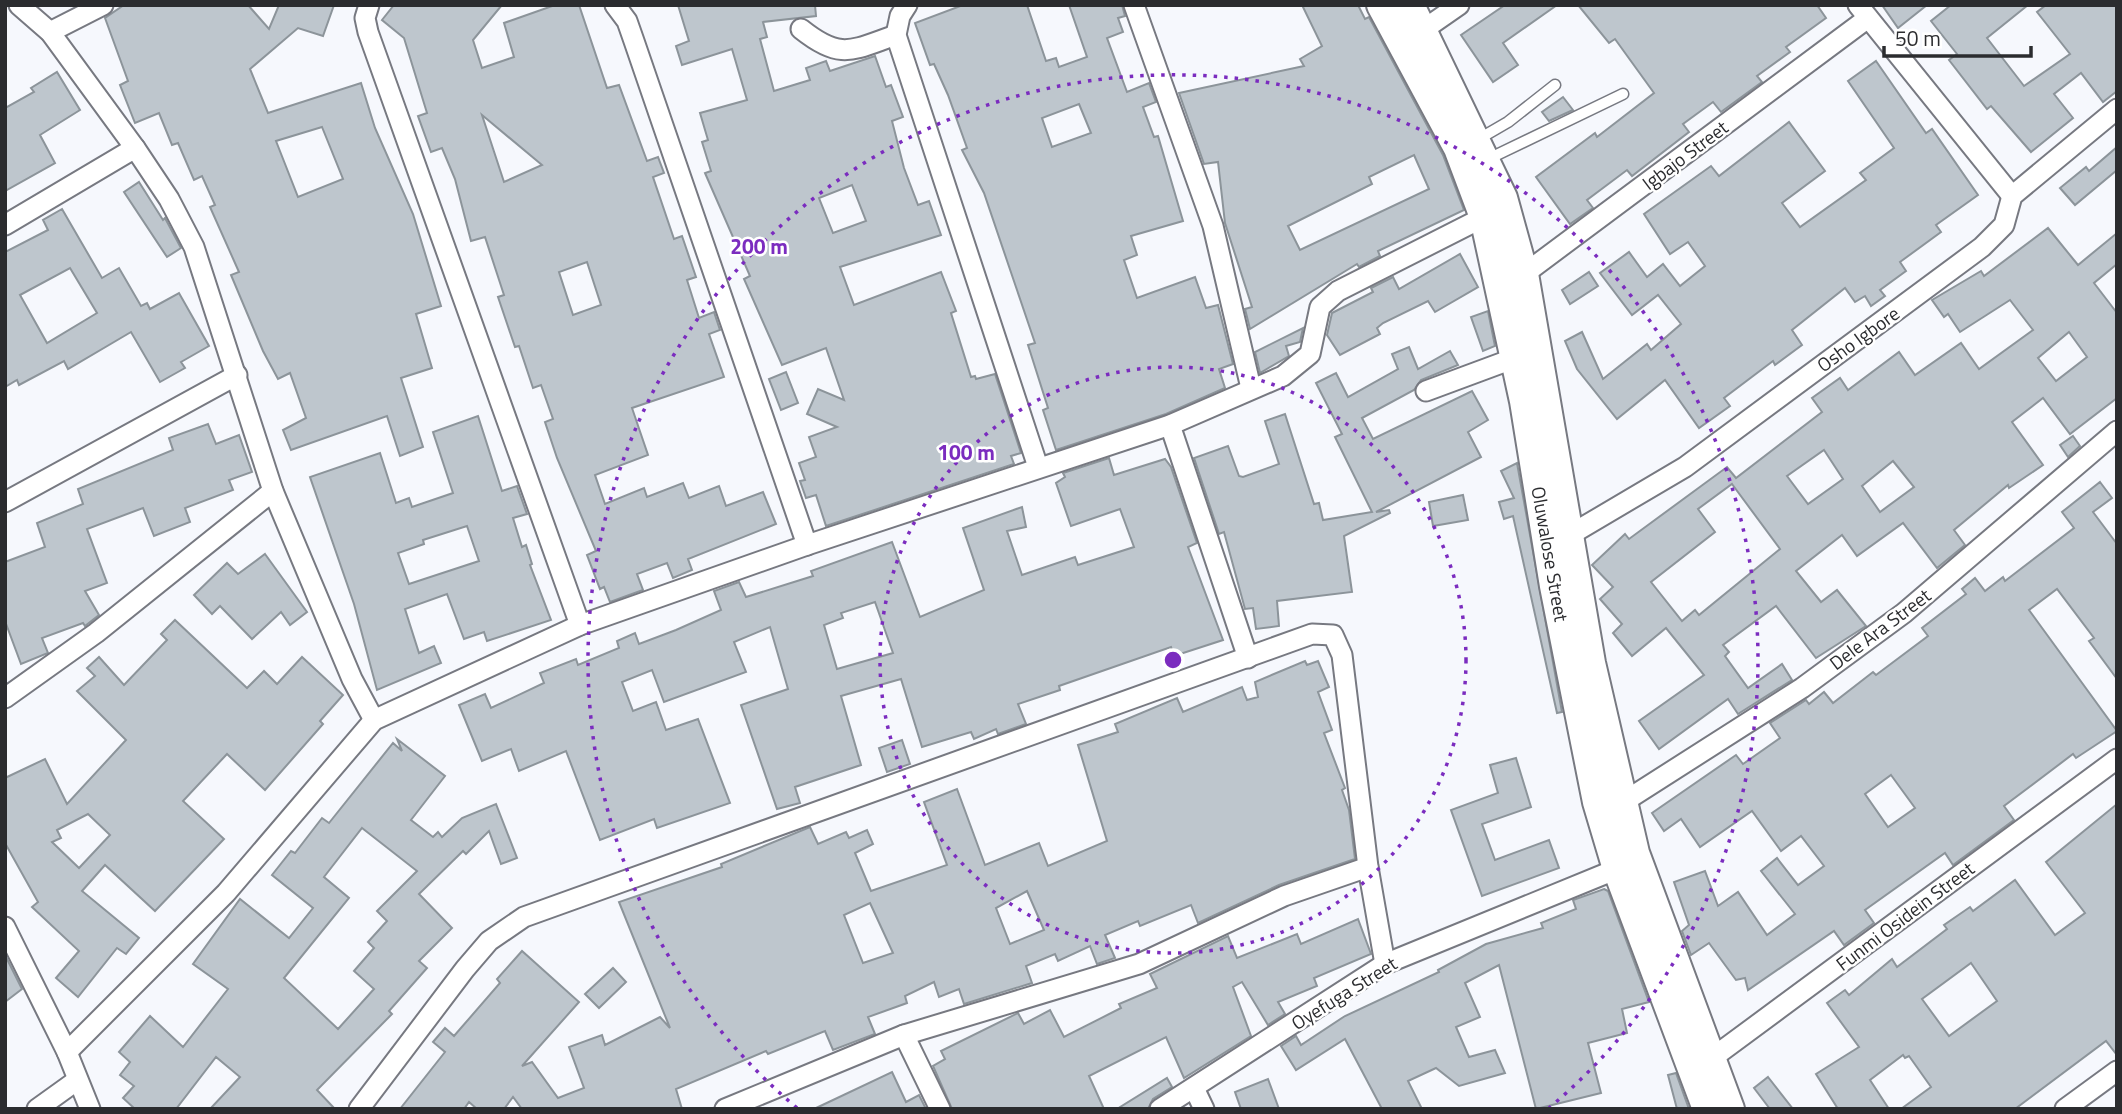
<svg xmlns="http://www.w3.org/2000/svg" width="2122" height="1114" font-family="'Titillium Web',sans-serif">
<rect width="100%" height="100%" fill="#f6f8fd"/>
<g fill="#bec6cd" stroke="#8c949a" stroke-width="2" fill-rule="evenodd">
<path d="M124,5H248L269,29L279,5H334L323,36L298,28L250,69L268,113L361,83L375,128L413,214L441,306L416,314L432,368L401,378L423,447L400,456L387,416L291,450L283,430L306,418L290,373L278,379L263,351L231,275L239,272L210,207L215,205L202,176L194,180L178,143L172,145L159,113L135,123L120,85L128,81L105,18ZM322,127L343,179L298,197L276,141Z"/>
<path d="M394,5H502L473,40L482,68L514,57L504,23L555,5H579L607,88L619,85L647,161L658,157L664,173L653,177L674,239L682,236L696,277L687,280L699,318L714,312L720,330L709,334L724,377L632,408L648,455L595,475L605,504L644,488L647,497L683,483L689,498L719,486L726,506L763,492L776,524L688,559L692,570L673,578L667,563L637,574L643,590L610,602L604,587L600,589L587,555L596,551L557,458L545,422L553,419L541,385L533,388L519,346L515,347L498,297L504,295L485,237L471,241L455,179L442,148L431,152L418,116L427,113L404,38L382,20ZM482,115L542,165L504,182ZM587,262L601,305L573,315L559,272Z"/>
<path d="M678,5H815L816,16L763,22L767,37L760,39L774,91L810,80L806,68L826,61L830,71L875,56L886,87L891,85L903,117L892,121L904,168L918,205L929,201L941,235L840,267L854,305L941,272L956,311L951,313L971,377L975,376L976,379L995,374L1021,453L1011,456L1014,464L826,526L816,495L806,498L800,481L805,480L799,463L816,457L809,437L837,427L807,414L818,389L844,400L826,348L782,365L744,279L750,276L705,173L711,171L702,142L708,140L700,113L747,100L732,49L682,65L676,46L689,41ZM852,185L866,221L833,233L819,198Z"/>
<path d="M963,5H1027L1046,61L1056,58L1059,67L1087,57L1069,5H1122L1125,16L1118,18L1123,32L1107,38L1127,92L1149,83L1156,102L1143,107L1154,137L1158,136L1183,221L1131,236L1137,255L1124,260L1137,298L1195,277L1206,308L1218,305L1233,364L1219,369L1225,388L1166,414L1056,450L1043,410L1048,408L1028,345L1035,343L984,193L962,150L967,148L948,95L934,64L930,65L915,23ZM1079,104L1091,133L1052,147L1042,118Z"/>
<path d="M1302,5H1358L1365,19L1369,17L1443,155L1464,210L1378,251L1380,256L1359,267L1357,264L1250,329L1245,309L1252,307L1225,223L1218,162L1204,164L1179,93L1304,66L1300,59L1322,46ZM1414,155L1429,189L1300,250L1288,226L1372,184L1369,177Z"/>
<polygon points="1505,5 1557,5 1503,43 1518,65 1493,82 1461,35"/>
<polygon points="1578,5 1817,5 1826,18 1786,47 1790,52 1757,76 1762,82 1721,112 1713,102 1683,124 1689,132 1632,176 1627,170 1587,200 1593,208 1570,224 1536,177 1595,133 1597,137 1654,93 1615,39 1609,43"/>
<polygon points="1882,5 1927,5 1898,28"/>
<polygon points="1951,5 2028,5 1987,38 2024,86 2070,54 2037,12 2046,5 2117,5 2117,91 2103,102 2081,73 2054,94 2073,118 2031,152 1991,106 1987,109 1949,60 1957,54 1931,21"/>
<polygon points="1876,61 1926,133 1932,129 1978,195 1936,225 1941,232 1900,262 1906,271 1880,290 1885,296 1871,306 1865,296 1855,302 1845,288 1792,330 1802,345 1775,365 1773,361 1724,398 1730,406 1699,428 1665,380 1617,419 1577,369 1565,341 1582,332 1603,379 1647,344 1651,350 1681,324 1658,295 1632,315 1600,273 1629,252 1647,277 1663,264 1680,286 1705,266 1688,242 1670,254 1644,214 1711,166 1719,176 1789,122 1825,171 1782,203 1800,227 1866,180 1860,173 1894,148 1848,81"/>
<polygon points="57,72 80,110 40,135 55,163 5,191 5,108 34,92 31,88"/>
<polygon points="1563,97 1573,110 1549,121 1542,112"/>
<polygon points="2117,147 2117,170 2075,205 2060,188 2086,167 2089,171"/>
<polygon points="139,182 163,220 165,218 181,248 167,257 124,192"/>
<path d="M62,209L102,278L119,268L141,306L147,303L150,309L179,293L209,346L181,362L185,368L160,382L131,332L68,369L64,361L19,385L17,380L5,387V252L48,230L43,220ZM70,268L97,313L47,343L20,295Z"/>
<path d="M2048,228L2078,265L2117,233V264L2094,283L2117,313V398L2070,434L2043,398L2012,422L2043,465L2009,488L2008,485L1954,530L1965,545L1937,568L1903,523L1857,556L1842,535L1796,571L1821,602L1837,590L1866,626L1816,658L1776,606L1723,645L1729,652L1725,656L1748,688L1782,664L1792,680L1738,714L1728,699L1659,749L1639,721L1704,675L1666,628L1632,656L1613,633L1622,624L1600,599L1613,587L1592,565L1625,534L1629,539L1727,467L1736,478L1822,412L1812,398L1840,378L1848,390L1899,352L1915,375L1961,343L1979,369L2033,330L2010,300L1960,332L1948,314L1944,317L1932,300L1981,271L1984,276ZM2069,332L2087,357L2056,381L2038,358ZM1824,450L1843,479L1808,504L1787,476ZM1893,461L1914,487L1880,512L1862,486ZM1732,484L1780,549L1699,615L1695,610L1682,621L1651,582L1715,532L1698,509Z"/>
<polygon points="1460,254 1478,287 1435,312 1428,301 1383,323 1377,328 1380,334 1340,355 1327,335 1332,313 1373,292 1371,288 1393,277 1399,289"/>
<polygon points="1589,272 1598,286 1570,304 1562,290"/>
<polygon points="1488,311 1495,346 1483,351 1471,317"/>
<polygon points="1303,328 1300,342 1286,346 1289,356 1260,373 1255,352"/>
<polygon points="1409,347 1418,369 1450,351 1458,365 1421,380 1414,390 1362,418 1373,439 1472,391 1488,420 1468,432 1481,457 1376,512 1389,510 1390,513 1344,536 1352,592 1277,601 1279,626 1256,629 1253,608 1245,609 1224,532 1219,534 1194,458 1228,446 1239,476 1243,477 1279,464 1265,421 1285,414 1314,504 1319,503 1323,520 1372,512 1335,437 1342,434 1316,383 1336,373 1348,397 1398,369 1392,354"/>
<polygon points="786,372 798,403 781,410 769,379"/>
<path d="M478,416L502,491L517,486L527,514L513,518L522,547L526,545L532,564L530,565L551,620L487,641L484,632L464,639L447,594L405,609L419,653L434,646L441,663L377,690L354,604L310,477L380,453L396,503L409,498L412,507L453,493L433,432ZM467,526L479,561L409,584L398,553L424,544L423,540Z"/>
<polygon points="208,424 216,444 239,435 252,472 229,480 233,490 185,508 190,522 154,536 143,508 87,529 107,583 85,591 99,615 85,626 83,623 42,638 48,653 21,664 5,621 5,562 45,547 37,523 83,504 78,489 173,450 169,438"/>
<polygon points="2073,436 2080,446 2068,457 2060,445"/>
<path d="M1109,458L1114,475L1165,459L1171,467L1197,543L1188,547L1223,640L1174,656L1171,647L1059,686L1060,690L1018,704L1026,724L998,734L996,729L974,739L971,732L922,747L901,679L841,696L861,765L795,787L800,803L777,809L741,705L788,689L770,627L734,642L746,672L664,702L652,670L622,682L633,711L656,702L666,730L698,719L730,803L657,828L654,819L600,840L566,751L519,771L511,749L482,761L459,705L485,694L491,708L544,683L540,673L576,659L578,665L619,648L617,641L635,633L639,644L676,630L721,610L714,591L739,582L746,597L813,576L811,571L892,542L920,617L984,590L963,528L1022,507L1026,527L1007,531L1022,575L1075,557L1078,565L1134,547L1120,509L1071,526L1056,483L1065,477L1063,473ZM875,602L893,653L837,669L824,625L843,618L841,613Z"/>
<polygon points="1517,463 1562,712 1557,713 1513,516 1504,519 1499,502 1514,498 1501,471"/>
<path d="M2100,482L2112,498L2093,512L2117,544V679L2089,641L2094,638L2057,589L2029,610L2117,731L2076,758L2073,754L2004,806L2014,820L1953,865L1945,853L1865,910L1874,923L1844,945L1834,931L1748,990L1745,978L1736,980L1709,943L1691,955L1682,931L1689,925L1674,882L1705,871L1718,906L1738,892L1767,935L1795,914L1761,871L1777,858L1798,885L1824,866L1801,836L1781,851L1752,811L1700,847L1681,819L1664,831L1652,813L1736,755L1743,764L1780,738L1770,723L1806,700L1809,704L1824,692L1833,703L1873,672L1876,675L1928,636L1922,628L1966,594L1962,589L1975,578L1985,591L2003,577L2005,581L2074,528L2062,512ZM1891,775L1915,808L1888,827L1865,794Z"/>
<polygon points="1463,495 1468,520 1433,526 1429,502"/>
<polygon points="265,554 307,612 290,625 281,612 252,639 220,606 212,614 194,595 227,563 238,574"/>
<path d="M175,620L247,688L264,671L277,684L302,657L343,695L320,721L323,724L265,790L227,754L183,801L224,839L155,911L105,865L82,891L139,938L126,954L117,948L78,997L56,978L79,951L32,907L38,902L5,843V778L45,759L67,804L126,740L77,691L95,676L87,668L99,657L124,685L167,640L161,634ZM88,814L110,835L79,868L52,842L61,838L57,830Z"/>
<path d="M1305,661L1307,665L1318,661L1329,687L1318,692L1332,730L1324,733L1345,788L1342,790L1349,810L1355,859L1279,885L1198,923L1191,905L1140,926L1138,921L1105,935L1115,958L1097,964L1090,946L1058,961L1055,954L1026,966L1032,983L964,1004L959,989L939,997L934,982L905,996L907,1003L868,1017L875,1034L833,1050L825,1031L768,1054L766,1051L676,1089L682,1109H522L513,1097L504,1109H477L469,1102L464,1109H400L445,1052L433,1042L445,1028L454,1036L500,983L497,979L522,951L579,1002L522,1066L532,1062L558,1098L584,1088L569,1047L602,1035L605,1045L660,1017L670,1028L619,902L722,867L721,864L810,827L818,844L846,832L849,838L867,830L873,844L855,853L871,891L947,865L924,802L957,789L985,865L1039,843L1048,866L1107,841L1078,745L1118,732L1115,724L1177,698L1183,712L1242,687L1247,700L1258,697L1255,682ZM1027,891L1044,930L1010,944L996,908ZM870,903L893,953L863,963L844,915Z"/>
<path d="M397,739L445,776L411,820L433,837L438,832L442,837L462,818L496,804L517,858L501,864L489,831L466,854L463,851L419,894L452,928L419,961L427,968L389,1011L392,1014L317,1090L335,1109H210L240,1077L216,1057L176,1109H135L123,1098L134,1086L120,1075L130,1062L119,1052L150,1016L183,1047L228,989L193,964L240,899L289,938L313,908L272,875L291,851L295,853L322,818L329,823L393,743L402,751ZM362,828L417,871L377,911L387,921L368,942L374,948L354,971L374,989L338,1029L284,978L349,898L324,877Z"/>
<polygon points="902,740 910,764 887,772 879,748"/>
<polygon points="1516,758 1531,807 1482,824 1495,860 1549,840 1559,868 1482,896 1451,810 1498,793 1490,765"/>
<path d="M2117,804V1055L2106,1041L2015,1109H1901L1931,1087L1909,1056L1905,1058L1903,1055L1870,1080L1889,1109H1838L1816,1074L1859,1047L1827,1003L1845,990L1849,995L1892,959L1897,967L1947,929L1944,925L1970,907L1973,911L2015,880L2055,935L2085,913L2046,862ZM1971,963L1997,1001L1949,1036L1922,999Z"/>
<polygon points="1604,889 1608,891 1649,1002 1622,1009 1627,1033 1588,1043 1601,1093 1536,1109 1499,965 1465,983 1480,1017 1456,1027 1469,1057 1495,1050 1505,1073 1459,1086 1436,1068 1408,1081 1422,1109 1382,1109 1345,1039 1296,1070 1281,1046 1296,1036 1301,1045 1345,1016 1439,972 1438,970 1486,944 1543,928 1541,923 1576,909 1573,900"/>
<polygon points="1358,919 1371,954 1314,978 1317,986 1278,1002 1285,1014 1268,1025 1242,982 1233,987 1251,1036 1184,1078 1166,1037 1089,1076 1104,1109 952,1109 933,1066 945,1059 941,1051 1018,1013 1024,1024 1050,1010 1064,1037 1121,1008 1119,1004 1157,988 1150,974 1228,936 1237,958 1297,934 1301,944"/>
<polygon points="5,955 22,989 5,1002"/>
<polygon points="613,968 626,982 599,1008 585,994"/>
<polygon points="892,1072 906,1102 919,1095 926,1109 814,1109"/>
<polygon points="1676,1073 1689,1109 1677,1109 1668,1075"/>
<polygon points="1768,1077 1793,1109 1770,1109 1754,1088"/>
<polygon points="1167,1078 1172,1087 1153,1099 1148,1109 1117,1109"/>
<polygon points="1268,1079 1279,1109 1241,1109 1235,1092"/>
</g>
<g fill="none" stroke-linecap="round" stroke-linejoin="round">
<defs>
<g id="lane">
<polyline points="1477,140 1508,122 1555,85"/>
<polyline points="1486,160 1623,94"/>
</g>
<g id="street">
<polyline points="19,5 50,32 135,148 169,199 194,247 273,491 352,679 374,720"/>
<polyline points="369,5 365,18 368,32 580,625"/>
<polyline points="615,5 627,21 634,41 807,545"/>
<polyline points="907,5 900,16 896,35 1038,467"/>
<polyline points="1134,5 1213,226 1251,388"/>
<polyline points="1858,5 2012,196"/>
<path d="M801,29C841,61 852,50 896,35"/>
<polyline points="1423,30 1459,5"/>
<polyline points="50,32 103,5"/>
<polyline points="5,225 135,148"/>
<polyline points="1516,280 1868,18"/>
<polyline points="1426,391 1515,358"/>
<polyline points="1170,425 1248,658"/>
<polyline points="5,502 237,375"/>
<polyline points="1568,536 1685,467 1982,247 2004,225 2012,196 2117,109"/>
<polyline points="5,698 96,633 273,491"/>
<polyline points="1625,801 1802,688 1904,613 2117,431"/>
<polyline points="5,927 67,1052 90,1109"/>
<polyline points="904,1035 940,1109"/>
<polyline points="67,1052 226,893 374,720 580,625 807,545 1170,425 1283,376 1310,354 1320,307 1338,291 1484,217"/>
<polyline points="1704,1064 2117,759"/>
<polyline points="1194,1088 1204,1109"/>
<polyline points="37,1109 76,1081"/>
<polyline points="359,1109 465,969 489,941 524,917 1312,634 1333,635 1342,655 1368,867 1385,964"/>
<polyline points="725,1109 904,1035 1139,964 1284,896 1368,867"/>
<polyline points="1160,1109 1385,964 1617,869"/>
<polyline points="2065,1109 2117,1071"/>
</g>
<g id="secondary">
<polyline points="1381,5 1458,148 1484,217 1524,401 1554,586 1597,802 1617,869 1707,1109"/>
<polyline points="1410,5 1503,198 1524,274 1591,663 1635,853 1730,1109"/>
</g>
</defs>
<use href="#lane" stroke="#777981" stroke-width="13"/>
<use href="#street" stroke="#777981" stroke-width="23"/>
<use href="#secondary" stroke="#777981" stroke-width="32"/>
<use href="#lane" stroke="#fff" stroke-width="10"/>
<use href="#street" stroke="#fff" stroke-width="19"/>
<use href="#secondary" stroke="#fff" stroke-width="28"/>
</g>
<g fill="none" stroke="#7b2cbf" stroke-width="3.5" stroke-dasharray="3.5 7">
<circle cx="1173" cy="660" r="293"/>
<path d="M797 1108A585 585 0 1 1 1549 1108"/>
</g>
<g text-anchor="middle" stroke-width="5" stroke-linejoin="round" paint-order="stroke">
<g font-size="19" fill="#2b2c2f" stroke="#fff">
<text transform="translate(1685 155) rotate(-37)" y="7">Igbajo Street</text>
<text transform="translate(1858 339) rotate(-36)" y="7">Osho Igbore</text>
<text transform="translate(1550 554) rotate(80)" y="7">Oluwalose Street</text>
<text transform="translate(1880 629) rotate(-37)" y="7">Dele Ara Street</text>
<text transform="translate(1905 916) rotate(-37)" y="7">Funmi Osidein Street</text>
<text transform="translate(1344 993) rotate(-32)" y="7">Oyefuga Street</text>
</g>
</g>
<circle cx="1173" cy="660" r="10" fill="#7b2cbf" stroke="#fff" stroke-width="3.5"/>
<g font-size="21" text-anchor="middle" font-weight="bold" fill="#7b2cbf" stroke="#fff" stroke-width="5" stroke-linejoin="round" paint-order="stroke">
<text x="759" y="254">200 m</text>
<text x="966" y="460">100 m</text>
</g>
<rect width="2122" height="1114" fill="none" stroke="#2b2c2f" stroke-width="14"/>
<path d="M1884 46v10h147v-10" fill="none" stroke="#2b2c2f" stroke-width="3.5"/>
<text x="1895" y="46" font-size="21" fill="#2b2c2f" stroke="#ffffff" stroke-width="5" paint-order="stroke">50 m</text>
</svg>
